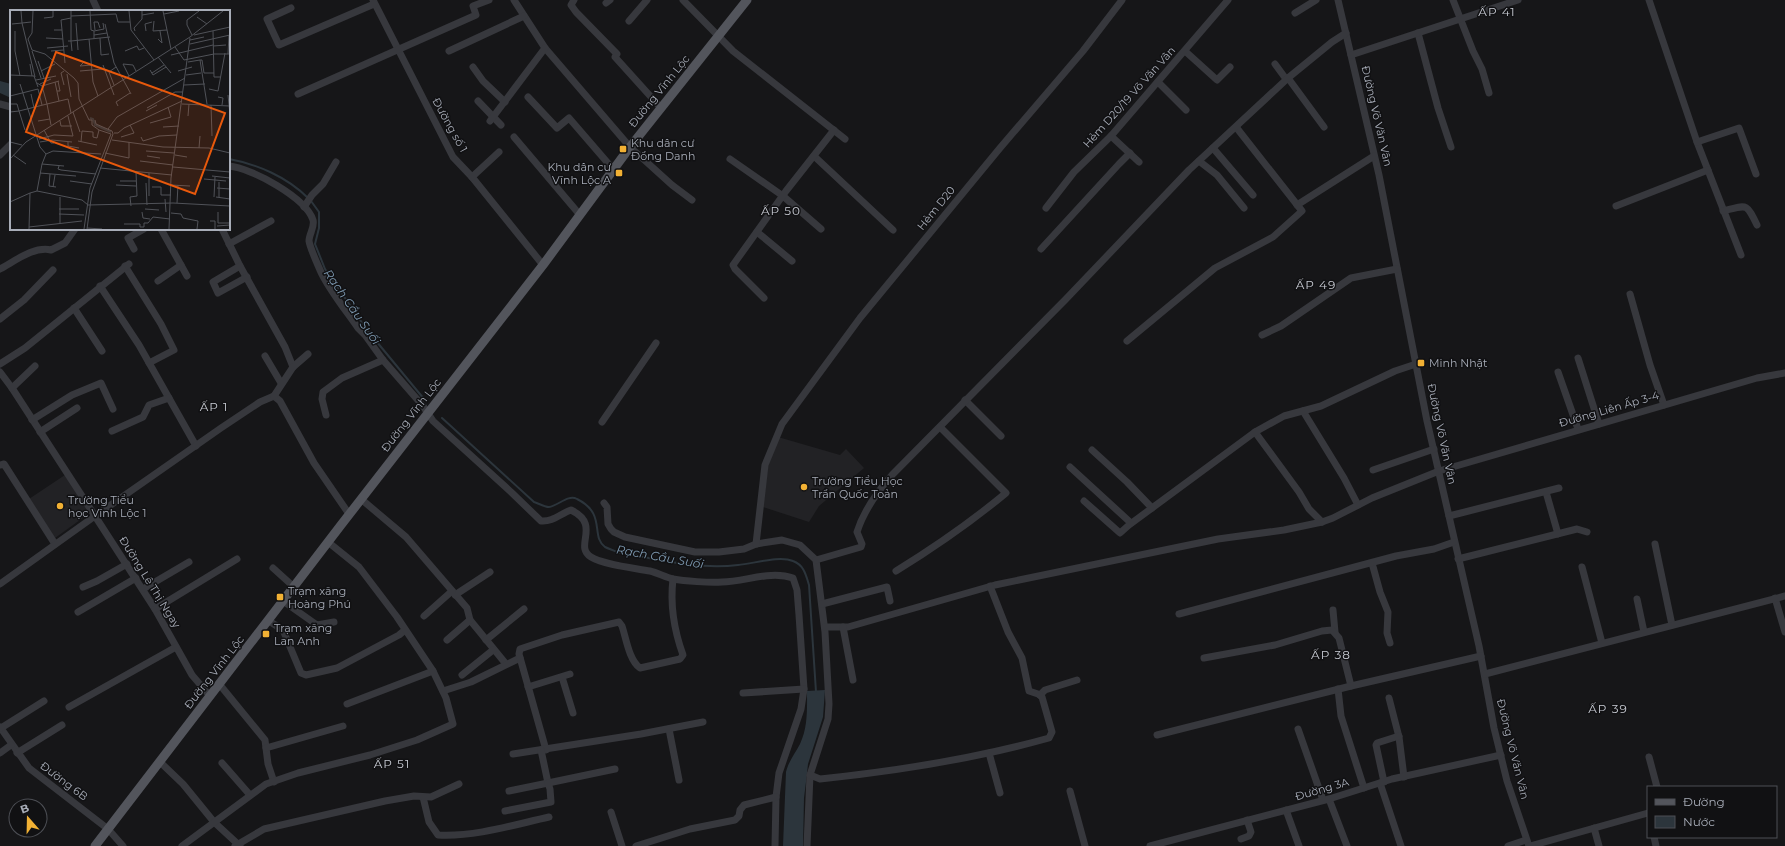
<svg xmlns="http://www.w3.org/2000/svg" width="1785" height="846" font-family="Montserrat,sans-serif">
<rect width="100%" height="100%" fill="#161618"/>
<g fill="#222225">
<polygon points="778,437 840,455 846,449 864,468 819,506 809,522 763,507 768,466"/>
<polygon points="65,475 91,512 55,538 29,499"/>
</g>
<g fill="#2c353c">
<polygon points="0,81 11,84 11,98 0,93"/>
<path d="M825,690L823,717L808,764L806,782L804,798L803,846H783L786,772C789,760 795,754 800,744C808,727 807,709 807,691Z"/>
</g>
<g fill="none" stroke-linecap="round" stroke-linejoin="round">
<g stroke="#2c353c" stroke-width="2">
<path d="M229,159C257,164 287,177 308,198"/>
<polyline points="311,201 319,212 319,228 315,244 325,269 367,330 424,399"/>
<path d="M442,418L534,502C538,503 544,507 549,507C558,506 568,494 577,499C607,514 590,536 605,547C609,549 613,550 617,552C656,559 698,570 738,565C753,564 779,555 793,561C804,565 806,575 809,585L816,692"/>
</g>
<g stroke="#37383d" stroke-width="7">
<polyline points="93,0 98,11"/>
<polyline points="373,0 453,157 472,177 543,265"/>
<polyline points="514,0 545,48 630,147 672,185 692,200"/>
<polyline points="574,0 571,5 576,12 617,54 615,57 661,108"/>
<polyline points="683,0 733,51 845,139"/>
<polyline points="1338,0 1379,175 1427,421 1479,646 1494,728 1507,781 1529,846"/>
<polyline points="1453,0 1473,51 1482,69 1489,93"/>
<polyline points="1649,0 1697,142 1741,255"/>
<polyline points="606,3 610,0"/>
<polyline points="291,8 267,19 279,45 374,4"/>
<polyline points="1295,13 1316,0"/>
<polyline points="629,21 647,0"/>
<polyline points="1418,33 1438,108 1451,147"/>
<polyline points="449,51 524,16"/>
<polyline points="1185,51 1217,80 1230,67"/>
<polyline points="1351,55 1518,0"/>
<polyline points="1275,64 1286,79"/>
<polyline points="473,67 483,81 505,102"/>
<polyline points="1288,78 1324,127"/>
<polyline points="1158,82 1186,110"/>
<polyline points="298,94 476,15 473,6 489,0"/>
<polyline points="528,97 557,128 569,118 613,169"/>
<polyline points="478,101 501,125"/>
<polyline points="0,104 11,107"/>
<polyline points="490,121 545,48"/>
<polyline points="1111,136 1139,162"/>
<polyline points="514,137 580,215"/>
<polyline points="1697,142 1739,128 1756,174"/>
<polyline points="1213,148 1253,195"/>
<polyline points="0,155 11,144"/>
<polyline points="814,156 893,230"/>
<polyline points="730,159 783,196 821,229"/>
<polyline points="1199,161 1217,175 1244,208"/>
<path d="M229,166C252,168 306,198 313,220C315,227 309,234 309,241C310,248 317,263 320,270C327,287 347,312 358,328L365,335L383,360L423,406L433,421L511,492L541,521C553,522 560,514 571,510C602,525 573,546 591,557C604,565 634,568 650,571C658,573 665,577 673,579C684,581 710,583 722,582C745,582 770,570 793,578L797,590L799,615L804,689L801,709L779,773L776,797L775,846"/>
<polyline points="472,177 499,152"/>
<polyline points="1297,205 1374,156"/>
<polyline points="1616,206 1708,170"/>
<polyline points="304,207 312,195 323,184 336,162"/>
<polyline points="1046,208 1074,172 1111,136 1228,0"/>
<path d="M1723,211C1747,205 1746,202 1757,225"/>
<polyline points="161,229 187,276"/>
<polyline points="222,229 240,266 285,347 293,367"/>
<polyline points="757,232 792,261"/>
<polyline points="229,244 271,221"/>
<polyline points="134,249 128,238 144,229"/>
<polyline points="1041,249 1119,164 1130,153"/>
<polyline points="125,266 161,324 174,350 149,363"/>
<polyline points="240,266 213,282 218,293 247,277"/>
<path d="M0,269C15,261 34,246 51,250L65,243L75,229"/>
<polyline points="158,281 181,265"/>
<polyline points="100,286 139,345 196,446"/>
<polyline points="1630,294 1650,365 1664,405"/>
<polyline points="764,298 735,269 733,265 786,191 834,130"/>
<polyline points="74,308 102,351"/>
<polyline points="0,319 24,300 53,270"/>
<polyline points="1262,335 1281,326 1351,278 1397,269"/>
<polyline points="1127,341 1215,268 1273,237 1302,211 1236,127"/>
<polyline points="265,356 281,383"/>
<polyline points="1578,358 1599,424"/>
<polyline points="0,364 25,348 129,264"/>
<polyline points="0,372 12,388 95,516 221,428 260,402 274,396 280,401 314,463 349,514"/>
<polyline points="1558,372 1578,429"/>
<polyline points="12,388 35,366"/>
<polyline points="274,396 293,367 308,354"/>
<polyline points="965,400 1001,436"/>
<polyline points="1303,411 1344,478 1358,505"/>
<polyline points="326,415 322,399 323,392 342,378 383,360"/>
<polyline points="32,420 72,395 101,383 113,409"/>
<polyline points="602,422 656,343"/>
<polyline points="112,431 143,417 149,405 169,398"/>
<polyline points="40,432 77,408"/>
<polyline points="1255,432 1299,492 1309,509 1322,522"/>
<polyline points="1092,450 1127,482 1152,508"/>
<polyline points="0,465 4,464 55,544"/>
<polyline points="1070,467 1131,523"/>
<polyline points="1373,470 1434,449"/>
<polyline points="1546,492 1558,534"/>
<polyline points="361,499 406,537 467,608 470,620 506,664"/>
<polyline points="1084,501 1120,533 1129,525 1255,432 1284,416 1321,406 1395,371 1416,364"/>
<polyline points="604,503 607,507 608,524 611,529 614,532 625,537 695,552 719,552 744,549 756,544 782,540 800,545 816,560 825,632 829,704 828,719 810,775 807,846"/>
<polyline points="1449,516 1559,488"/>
<polyline points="756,544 765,465 782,424 860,318 1000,148 1083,51 1122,0"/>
<polyline points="1655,544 1672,625"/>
<polyline points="1458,559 1577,529 1587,532"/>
<path d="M816,560L861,547L862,544L857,532C864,510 877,492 892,475L1066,299L1189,170L1288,78L1332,42L1346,33"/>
<polyline points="1372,563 1380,592 1388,612 1387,633 1390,643"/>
<polyline points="1582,567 1602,643"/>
<polyline points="273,568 294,587"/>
<path d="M896,571C935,547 971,522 1006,493L940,427"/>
<polyline points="0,584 95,516 155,609 192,675 210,696"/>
<polyline points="83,587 97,581 127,564"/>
<polyline points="143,589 189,562"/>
<polyline points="455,595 490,572"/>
<polyline points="1775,598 1785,632"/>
<polyline points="1637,599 1644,632"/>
<polyline points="283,601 317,625 334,622"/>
<polyline points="822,604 887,587 890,601"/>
<polyline points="155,609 237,559"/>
<polyline points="1333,610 1335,632"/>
<polyline points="78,612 136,578"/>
<polyline points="1179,614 1396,556 1434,549 1454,542"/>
<polyline points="424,616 452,591"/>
<polyline points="269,621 283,630 301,673 306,675 337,668 399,635 405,630"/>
<polyline points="825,627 848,627 995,585 1218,539 1284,530 1322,522 1333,518 1372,498 1439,471 1757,378 1785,373"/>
<polyline points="843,627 853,680"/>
<polyline points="447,640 470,620"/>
<polyline points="486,640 524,609"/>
<polyline points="1204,658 1275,645 1322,631 1332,630 1339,638 1351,686"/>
<polyline points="1485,674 1785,596"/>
<polyline points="462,675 493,650"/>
<polyline points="562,677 573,713"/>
<polyline points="220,685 265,740 268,764 274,782"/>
<polyline points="528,687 570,674"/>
<polyline points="1338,689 1341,716 1364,788"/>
<polyline points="443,691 471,682 520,658"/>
<polyline points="743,693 804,689"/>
<polyline points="1040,695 1045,690 1077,680"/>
<polyline points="1389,698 1399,737 1404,777"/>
<polyline points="347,704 433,671"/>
<polyline points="69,707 176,647"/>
<polyline points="0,727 29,768 108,829 123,846"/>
<polyline points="1,728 44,701"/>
<polyline points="669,729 679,780"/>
<polyline points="1298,729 1323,800"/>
<polyline points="1157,735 1351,686 1481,656"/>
<polyline points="266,748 343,726"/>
<path d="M546,750L519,654L520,649L562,635L619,622L622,626C626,638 629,660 640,668L680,659L683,655C674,630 670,604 673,579"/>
<polyline points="0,753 11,745"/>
<polyline points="17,753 62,725"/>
<polyline points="989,753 1000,793"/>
<polyline points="513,754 641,734 703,722"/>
<polyline points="1649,757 1657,787"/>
<polyline points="160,762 183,784 214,822 240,846"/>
<polyline points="222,763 250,795"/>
<path d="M810,775L820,779C897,771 974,759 1049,738L1052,732L1042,697L1038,694L1029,691L1022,658L1008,632L990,586"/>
<polyline points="1384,782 1376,745 1377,743 1399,736"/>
<polyline points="1380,783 1401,846"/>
<polyline points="509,791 548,783 541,750"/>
<polyline points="1070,791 1085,846"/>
<path d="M423,797L429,822L438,835C475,837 513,825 549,817"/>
<polyline points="1329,799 1347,846"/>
<polyline points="1286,810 1299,846"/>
<polyline points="505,811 551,802 550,789 548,783 615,769"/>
<polyline points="611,812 622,846"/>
<polyline points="1594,828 1599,846"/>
<polyline points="1654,837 1656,846"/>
<polyline points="1241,839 1249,836 1251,832 1247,820"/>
<polyline points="182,846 266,784 298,773 370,755 417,740 453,724 446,698 433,671 397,617 359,567 328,542"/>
<polyline points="235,846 264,829 385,801 414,796 431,797 459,784"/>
<polyline points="636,846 690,829 735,820 739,816 740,810 744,805 776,797"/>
<polyline points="1150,846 1329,799 1392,779 1501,755"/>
<polyline points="1508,846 1526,840"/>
<polyline points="1530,846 1648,813"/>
</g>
<polyline stroke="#53555c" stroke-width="9" points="95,846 341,525 543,265 630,147 747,0"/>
</g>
<g fill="#f2b134" stroke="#111113" stroke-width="1.5">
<rect x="619" y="145" width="8" height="8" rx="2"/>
<rect x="615" y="169" width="8" height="8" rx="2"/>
<rect x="1417" y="359" width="8" height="8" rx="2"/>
<circle cx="804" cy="487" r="4"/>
<circle cx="60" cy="506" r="4"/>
<rect x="276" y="593" width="8" height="8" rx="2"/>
<rect x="262" y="630" width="8" height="8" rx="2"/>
</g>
<g text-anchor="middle" stroke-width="3" stroke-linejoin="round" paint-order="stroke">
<g font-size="11" fill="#a8adb8" stroke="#111113">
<text transform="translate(659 91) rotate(-51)" y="4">Đường Vĩnh Lộc</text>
<text transform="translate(1129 97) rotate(-48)" y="4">Hẻm D20/19 Võ Văn Vân</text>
<text transform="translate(1377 116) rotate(77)" y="4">Đường Võ Văn Vân</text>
<text transform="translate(450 125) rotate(61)" y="4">Đường số 1</text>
<text transform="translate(936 208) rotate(-51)" y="4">Hẻm D20</text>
<text transform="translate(1609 409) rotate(-16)" y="4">Đường Liên Ấp 3-4</text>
<text transform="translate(411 415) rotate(-52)" y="4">Đường Vĩnh Lộc</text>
<text transform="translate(1442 434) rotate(78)" y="4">Đường Võ Văn Vân</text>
<text transform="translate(150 582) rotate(58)" y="4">Đường Lê Thị Ngay</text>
<text transform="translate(214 672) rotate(-52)" y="4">Đường Vĩnh Lộc</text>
<text transform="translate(1513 749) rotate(76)" y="4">Đường Võ Văn Vân</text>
<text transform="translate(64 781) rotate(37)" y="4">Đường 6B</text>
<text transform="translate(1322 789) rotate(-16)" y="4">Đường 3A</text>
</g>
<g font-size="11" fill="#a8adb8" stroke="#111113" text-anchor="start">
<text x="631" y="147">Khu dân cư<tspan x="631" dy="13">Đồng Danh</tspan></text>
<text x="611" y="171" text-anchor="end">Khu dân cư<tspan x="611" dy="13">Vĩnh Lộc A</tspan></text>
<text x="1429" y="367">Minh Nhật</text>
<text x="812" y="485">Trường Tiểu Học<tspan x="812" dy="13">Trần Quốc Toản</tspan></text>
<text x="68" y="504">Trường Tiểu<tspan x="68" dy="13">học Vĩnh Lộc 1</tspan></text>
<text x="288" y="595">Trạm xăng<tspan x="288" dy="13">Hoàng Phú</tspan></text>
<text x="274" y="632">Trạm xăng<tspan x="274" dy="13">Lan Anh</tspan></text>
</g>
<g font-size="12" letter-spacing="1" fill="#c9ccd4" stroke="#111113">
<text x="1497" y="16">ẤP 41</text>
<text x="781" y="215">ẤP 50</text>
<text x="1316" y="289">ẤP 49</text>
<text x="214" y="411">ẤP 1</text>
<text x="1331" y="659">ẤP 38</text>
<text x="1608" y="713">ẤP 39</text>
<text x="392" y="768">ẤP 51</text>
</g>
<g font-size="12" font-style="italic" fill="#7f9bb3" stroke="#111113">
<text transform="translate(352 307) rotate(55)" y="4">Rạch Cầu Suối</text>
<text transform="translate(660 557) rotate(10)" y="4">Rạch Cầu Suối</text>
</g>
</g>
<g transform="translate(10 10)">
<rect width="220" height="220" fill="#161618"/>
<path fill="none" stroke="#2c353c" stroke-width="2" d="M80,108L83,109L85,115L101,122"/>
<path fill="none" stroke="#505258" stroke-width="1" d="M23,1L22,23L18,29L22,40L35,44L64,68L68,73L69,89L79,110H82V115L89,120L101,124L80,178L74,219M61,1V31L100,27M80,1L81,20L84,21M119,1L121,20L144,50M153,1L161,39M154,4L169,1M132,5L144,3M61,6L106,4L108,12H120M187,7L197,14M34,8L43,7V1M144,11L143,21L157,20M21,12L12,13L25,67M66,13L68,40M2,14L12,13L11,1M95,14L104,53L121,84M44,20H52L55,53M52,20L51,10L61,8M85,20L84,12H88L90,18M5,21V41L10,66M125,21L124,18L132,9V1M136,21L135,14L142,12M203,21L204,67H211M84,25L97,23M182,25L177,15V10L189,1M184,25L220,17M36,28L53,29M90,28L91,45L99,44M79,29L83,72L88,86M84,29V21L94,19L93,13M148,29L152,33L150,21M180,30L194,27M58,31H61L62,41M180,34L220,25M203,36L216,35M165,37L174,50L204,44H220M37,38L58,36M22,41L31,68M41,41L54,40M115,41L127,36L129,40L134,38M218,44L219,25M161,45L203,35M148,47L161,63M190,50L197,94M190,50H192L194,63H204M28,51L34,68M178,52L190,50M73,53L70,56L81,55M20,54L22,66M93,55L104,85M140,60L143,65L156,57M31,61L45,54M54,61L51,63L54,75M70,61L93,59M168,61L182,57M142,63L154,55M57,64L61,87M0,65L24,66L28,77M176,65L191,63M119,66L113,54L123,55L126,61M26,70L46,66M45,72L49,91M27,73L32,76L37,94L58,89L61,103M10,74L30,137L36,144L32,154L27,181L20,183L19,219M30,74L41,69M104,75L99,62L106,57M174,75L195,74M32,76L49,71M28,79L32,95M199,79L208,81L215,43M47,81H50L48,71M21,84L24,98M218,85L220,105M0,86L28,79M208,87L213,88L212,95M0,94H7L9,101L37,94L41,115M172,94L220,96M201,95L202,126M108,96L106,92L120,83M137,98L165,82H173M136,101L147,95M0,102L9,101L15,120M63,102L70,122M178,106L179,94M28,111L40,109M50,111L51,116H62M140,113L161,107L158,97M153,117L169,116M98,119L107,107L175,68M34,120L41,133H44M104,123H108L114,118L172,91M111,127L124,123L120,115M131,127L133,131L149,126L167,125M29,129L44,125L63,126L58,106M102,130L153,137L199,138L220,143M68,131L87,135M0,132L12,135M30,132L42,130L62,132M58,132V136L69,138M71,132L72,121L83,122V127L87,128L89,120M189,138L190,126M136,141L164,143M95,143L119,148V132M36,144L43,141L91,144M3,145L16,154M165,145L177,147M137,146L150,148M0,149L16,132L180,27L213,1M130,151L163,155M32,154L54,156M49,156L48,159L51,160L86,164M163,157L220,162M90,158L162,165M30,163L66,166M40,164L39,176L46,177M202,166L220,168M194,169L216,171M60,171L82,174M110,171H126M136,173L137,195M106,175L126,176M161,175L180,176M43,177L45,165M142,177H151V185H161M207,178L220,179M27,181L72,190L78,195L163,193L220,196M139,186V163M204,187L205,167M206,187L220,189M209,187V172M155,189L156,202M0,192L20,183M167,193L168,175M121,196L120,187L127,186L126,162M49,199H69M135,199L149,200M132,202L133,208L140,209M208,202V213H220M161,203L171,204L173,208L188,211L187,219M49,204L74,205M200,211H205V219M50,213V187M114,214H130V217H134V213H138L143,207L160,209M207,216L220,215M19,217L72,211M77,218L92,219M77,219L82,182L103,124L102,121L86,114L85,110M159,219L161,168L180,28"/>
<path fill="#e8590c" fill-opacity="0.15" stroke="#e8590c" stroke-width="2" d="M46,42L215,103L185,184L16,122Z"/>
<rect width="220" height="220" fill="none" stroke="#a8adb8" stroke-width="2"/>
</g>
<rect x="1647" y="786" width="130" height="52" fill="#111113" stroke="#4d4f55"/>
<rect x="1655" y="799" width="20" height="6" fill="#53555c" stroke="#4d4f55"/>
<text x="1683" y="806" font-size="12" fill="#a8adb8">Đường</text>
<rect x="1655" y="816" width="20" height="12" fill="#2c353c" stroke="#4d4f55"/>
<text x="1683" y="826" font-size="12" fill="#a8adb8">Nước</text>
<g transform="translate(28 818) rotate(340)"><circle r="19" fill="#111113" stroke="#4d4f55"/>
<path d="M0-3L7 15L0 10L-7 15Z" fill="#f2b134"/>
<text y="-6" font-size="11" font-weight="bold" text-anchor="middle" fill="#a8adb8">B</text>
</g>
</svg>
